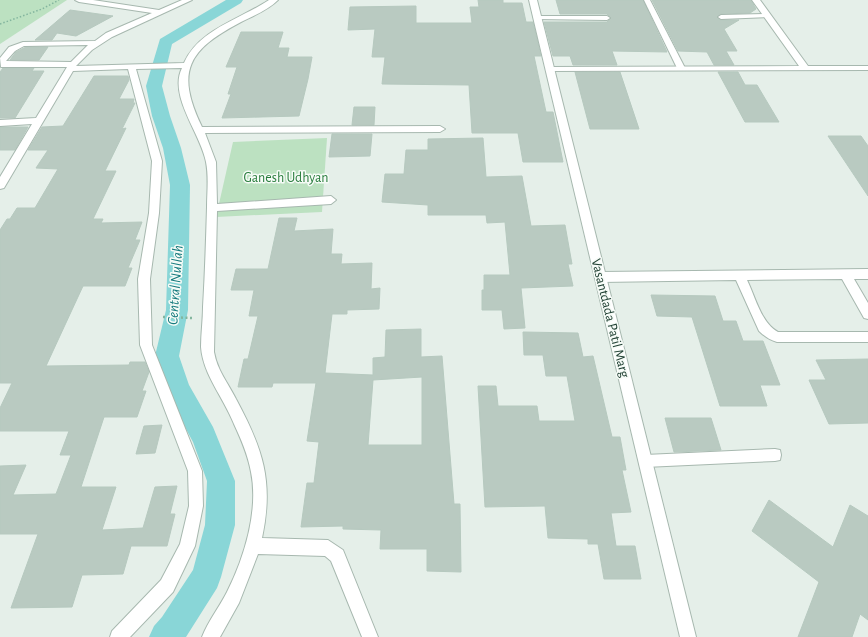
<svg xmlns="http://www.w3.org/2000/svg" width="868" height="637" font-family="'Alegreya Sans',sans-serif">
<rect width="100%" height="100%" fill="#e5efe9"/>
<g fill="#bce1c1">
<polygon points="0,0 67,0 0,44"/>
<polygon points="327,138 322,212 216,217 233,142"/>
</g>
<g fill="none" stroke-linecap="round" stroke-linejoin="round">
<polygon fill="#89d6d7" fill-rule="evenodd" points="226,0 243,0 241,3 172,44 162,86 170,116 181,148 190,185 188,310 179,356 189,385 213,427 235,481 235,525 221,577 217,588 186,637 149,637 154,626 162,617 193,570 205,525 207,481 193,442 165,390 155,356 166,310 170,185 163,148 152,116 146,86 160,39"/>
</g>
<g fill="#b9cac1" stroke="#b6c9bf" fill-rule="evenodd">
<polygon points="478,0 503,0 503,3 522,3 526,22 533,22 541,56 534,56 546,112 553,112 563,162 523,162 518,133 472,133 469,85 382,84 385,57 372,57 375,29 348,30 350,7 416,6 416,23 472,23 470,7 479,7"/>
<polygon points="556,0 643,0 667,52 612,51 617,65 573,65 570,56 553,56 544,22 607,22 611,18 607,14 560,14"/>
<polygon points="652,0 751,0 756,9 750,13 721,14 717,17 721,20 739,20 724,29 737,51 726,51 734,65 714,65 707,52 678,51"/>
<polygon points="70,10 113,16 76,36 57,33 52,40 35,40"/>
<polygon points="241,32 283,32 278,48 289,48 287,57 312,57 308,79 299,116 222,118 231,94 228,94 237,67 226,67"/>
<polygon points="26,47 48,47 39,60 10,60 16,52"/>
<polygon points="3,68 34,68 32,71 44,71 15,118 0,118 0,72"/>
<polygon points="575,72 620,72 639,129 590,129"/>
<polygon points="718,72 738,72 745,85 757,85 779,122 745,122"/>
<polygon points="94,76 128,76 129,80 119,99 134,99 133,103 135,103 122,129 126,128 105,171 116,171 93,219 103,219 101,223 142,222 135,240 140,240 128,268 132,268 125,286 83,286 46,366 129,365 130,362 145,362 149,372 142,391 146,391 137,417 104,417 81,487 116,487 102,530 143,528 155,487 177,486 170,514 175,514 167,546 131,546 123,574 82,575 72,607 11,608 38,534 0,534 0,466 26,465 13,495 56,494 71,455 60,455 69,431 0,431 0,408 12,383 0,383 0,230 7,219 10,219 17,208 35,208 58,169 36,168 48,150 28,150 42,127 63,126"/>
<polygon points="354,107 375,107 374,125 352,125"/>
<polygon points="0,127 28,127 15,150 0,150"/>
<polygon points="332,134 372,134 370,156 329,157"/>
<polygon points="828,136 861,136 868,146 868,196"/>
<polygon points="483,138 486,177 522,176 531,226 565,225 572,264 568,264 573,286 521,288 525,328 504,329 502,310 482,310 482,290 484,290 484,275 510,275 505,222 487,223 486,215 428,215 428,205 382,202 385,174 404,174 406,150 428,150 428,139"/>
<path d="M279,218H297L294,231L333,229L331,254H342L341,264L372,263L371,289L380,288L379,309L347,310V314H332L325,373L373,375V358L385,357L386,330L421,329V357L442,356L454,504H460L461,572L427,571V549H380L381,530L343,529V526L301,527L307,483H314L319,442L307,441L316,383H273L272,387H238L244,359H248L258,316H249L254,290H231L236,269H268ZM422,377V445H368L373,380Z"/>
<polygon points="651,295 715,296 723,321 736,321 743,341 763,341 780,385 760,385 767,406 720,406 692,317 657,316"/>
<polygon points="523,332 578,333 583,357 593,356 612,437 620,437 626,470 622,470 631,512 611,513 616,546 635,546 641,579 604,579 598,544 588,544 588,539 548,538 545,506 485,507 478,386 496,386 498,406 537,406 539,421 575,421 567,376 546,376 543,355 524,355"/>
<polygon points="868,359 868,423 829,424 809,380 826,380 816,360"/>
<polygon points="665,418 711,418 721,450 674,452"/>
<polygon points="162,425 155,453 136,454 144,426"/>
<polygon points="769,500 833,547 850,505 868,516 868,620 860,614 852,637 798,637 819,582 752,531"/>
</g>
<g fill="none" stroke-linecap="round" stroke-linejoin="round">
<defs>
<g id="service">
<polygon points="644,0 650,0 685,68 684,70 677,68"/>
<polygon points="768,14 770,15 770,17 721,19 718,17 721,15"/>
<polygon points="537,16 607,16 610,18 607,20 535,19 535,17"/>
<polygon points="775,449 780,450 781,455 780,460 775,461 645,467 640,466 639,461 640,456 645,455"/>
</g>
<g id="minor">
<path d="M75,0H93L159,10L182,0H192L112,37L92,50L76,66L184,63C199,29 241,19 269,0H278C268,10 253,16 241,22C188,50 175,71 202,127L440,126L445,129L440,132L205,133L216,162L217,204L331,196L336,200L331,204L217,211L214,352C217,370 228,383 236,399C263,449 274,482 262,538L328,540L343,550L378,637H362L331,561L325,556L258,554L239,603L220,637H202C208,621 219,608 227,592C244,558 259,511 251,472C248,455 241,439 234,424C224,398 203,375 201,347C201,333 203,320 203,307C205,274 206,241 207,207C207,193 209,177 206,162C201,134 168,96 182,68L136,69L162,161L159,213L150,279L152,345L202,471L203,506L195,546L173,592L130,637H110L112,631L161,580L180,544L189,506L188,471L140,345L138,279L149,213L152,161L128,69L73,71L4,188L0,189V177L32,124L0,126V120L36,118L67,67H1L0,58L9,47L23,42L95,41L106,33L152,13L79,2ZM88,45L71,62L6,61L15,51L24,46Z"/>
<polygon points="752,0 760,0 808,66 868,66 868,70 550,71 546,69 550,67 799,66"/>
<path d="M868,269V279H854L868,303V319L864,318L842,279L747,280C755,296 761,323 778,332H868V342H777C770,340 764,336 759,331L736,280L601,282L597,280L595,277L597,274L601,272Z"/>
</g>
<polygon id="tertiary" points="529,0 537,0 696,637 680,637"/>
</defs>
<use href="#service" stroke="#a7b8af" stroke-width="2"/>
<use href="#minor" stroke="#a7b8af" stroke-width="2"/>
<use href="#tertiary" stroke="#a7b8af" stroke-width="2"/>
<polyline stroke="#83b59e" stroke-width="1.5" stroke-dasharray="1.5 2" stroke-linecap="butt" points="0,24 42,9 59,0"/>
<polyline stroke="#83b59e" stroke-width="2.5" stroke-dasharray="2 2.5" stroke-linecap="butt" points="163,317 192,318"/>
<use href="#service" fill="#fff" fill-rule="evenodd"/>
<use href="#minor" fill="#fff" fill-rule="evenodd"/>
<use href="#tertiary" fill="#fff" fill-rule="evenodd"/>
</g>
<g text-anchor="middle" stroke-width="3" stroke-linejoin="round" paint-order="stroke">
<g font-size="14" fill="#297d3d" stroke="#f6fbf7">
<text x="286" y="182">Ganesh Udhyan</text>
</g>
<g font-size="14" fill="#224235" stroke="#f6fbf7">
<text transform="translate(611 318) rotate(76)" y="5">Vasantdada Patil Marg</text>
</g>
<g font-size="15" font-style="italic" fill="#167b7e" stroke="#f6fbf7">
<text transform="translate(175 285) rotate(-86)" y="5">Central Nullah</text>
</g>
</g>
</svg>
